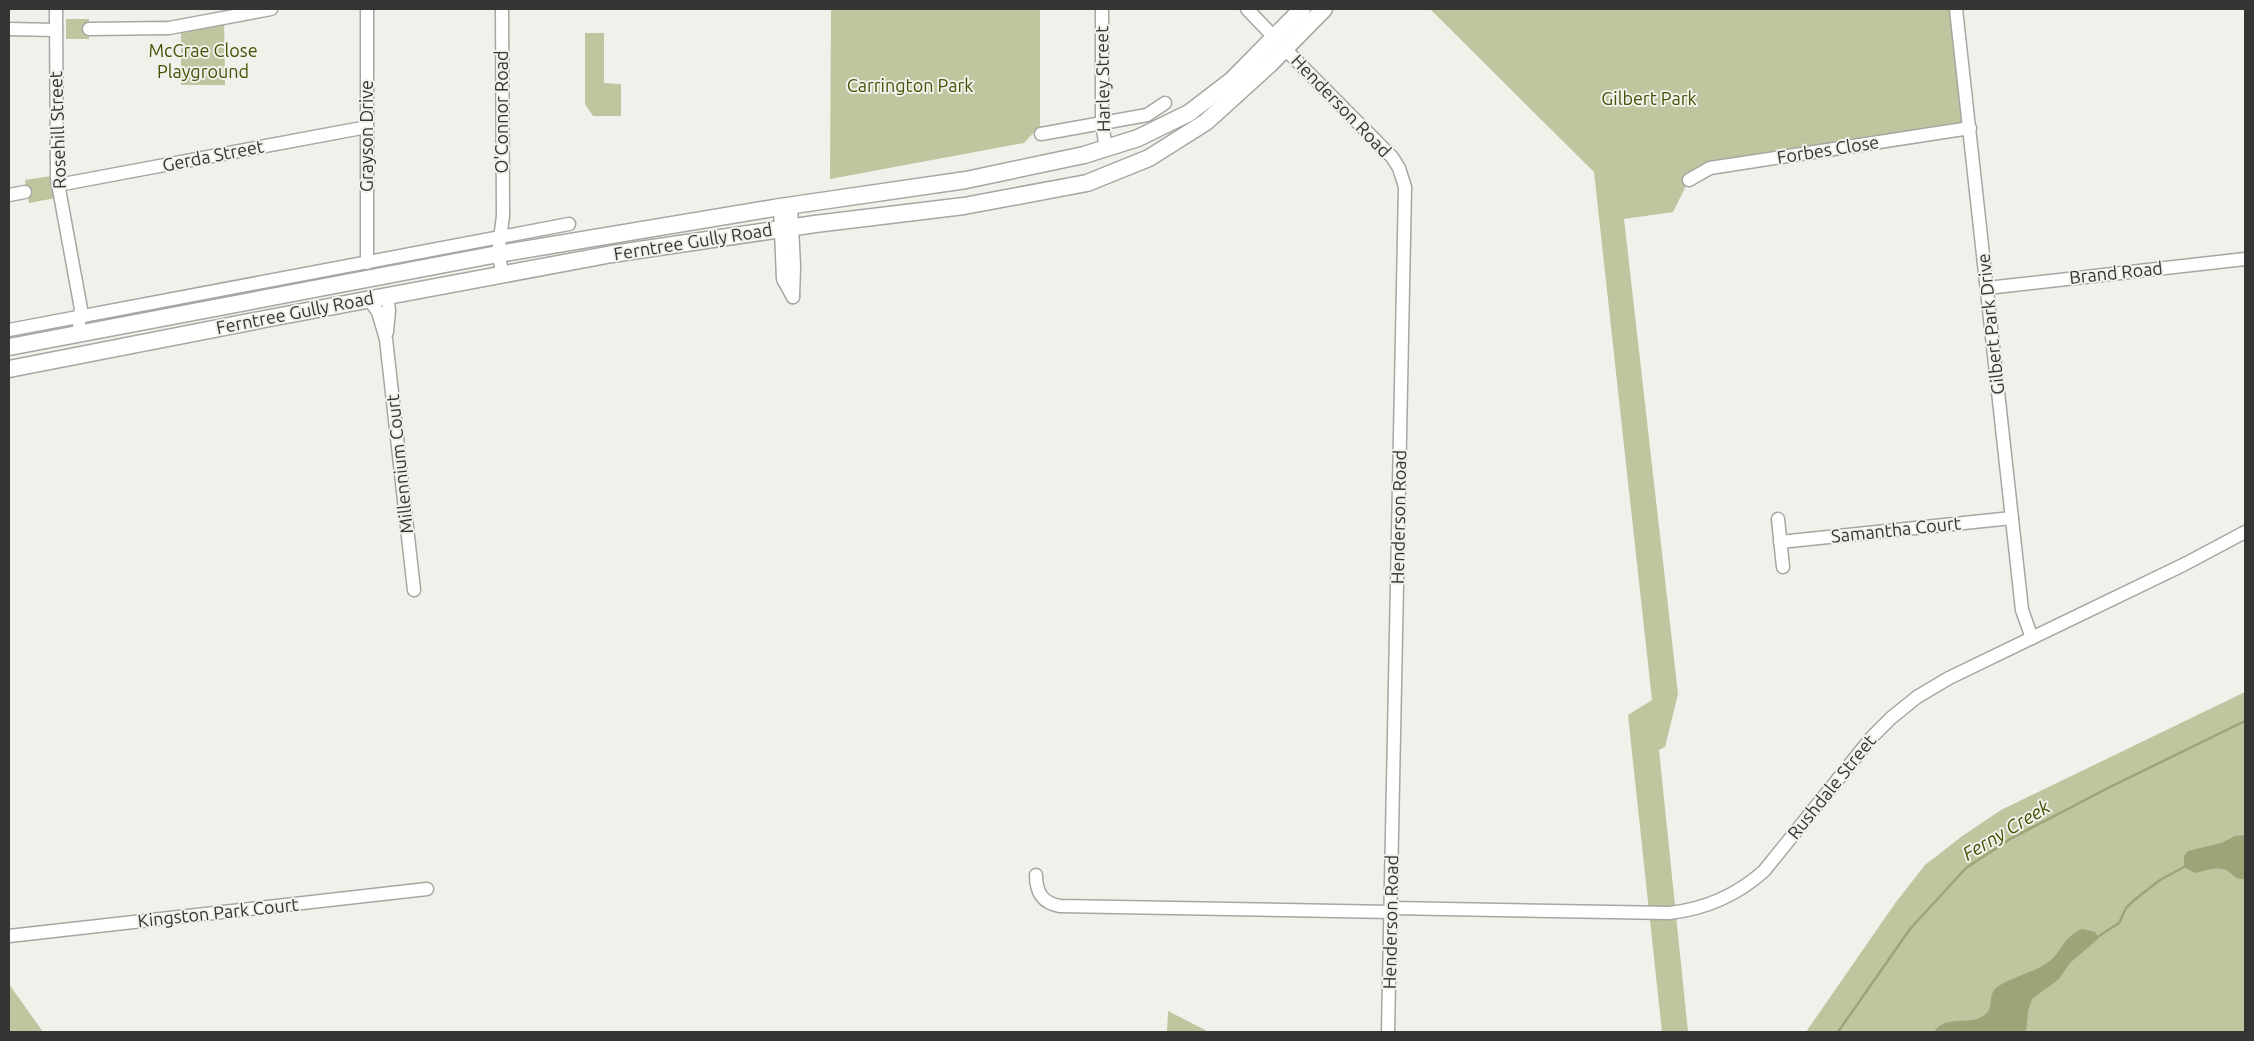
<svg xmlns="http://www.w3.org/2000/svg" width="2254" height="1041" font-family="Ubuntu,sans-serif">
<rect width="100%" height="100%" fill="#f0f1eb"/>
<g fill="#bdc69e">
<polygon points="831,9 1040,9 1040,126 1024,143 830,179"/>
<polygon points="1430,9 1956,9 1970,128 1710,168 1689,180 1673,212 1624,219 1678,694 1665,747 1659,750 1688,1032 1662,1032 1628,715 1652,700 1594,172"/>
<polygon points="224,18 225,85 181,85 181,26"/>
<rect x="66" y="19" width="23" height="20"/>
<polygon points="585,33 604,33 604,83 621,84 621,116 593,116 585,104"/>
<polygon points="57,175 61,197 29,203 25,180"/>
<polygon points="2245,692 2245,1032 1806,1032 1896,902 1925,865 1961,837 2001,810"/>
<polygon points="9,984 43,1032 9,1032"/>
<polygon points="1168,1011 1209,1032 1167,1032"/>
</g>
<g fill="#9ba578">
<path d="M2245,835V879C2232,880 2234,872 2223,869C2213,867 2204,871 2195,873L2184,867V856L2188,851L2221,843L2235,836Z"/>
<path d="M2082,929L2095,932L2099,938L2070,963L2059,979L2032,999L2028,1011L2026,1032H1934C1946,1014 1968,1026 1983,1016C1994,1010 1988,997 1995,989C2003,980 2035,972 2047,963C2063,952 2062,937 2082,929Z"/>
</g>
<g fill="none" stroke-linecap="round" stroke-linejoin="round">
<g stroke="#9ba578" stroke-width="2.5">
<polyline points="2099,936 2119,923 2126,908 2133,901 2160,880 2184,867"/>
<polyline points="1838,1032 1910,929 1966,868 2010,839 2108,788 2245,721"/>
</g>
<defs>
<g id="minor">
<polyline points="56,9 57,178 81,309 79,324"/>
<polyline points="367,9 367,263"/>
<polyline points="502,9 503,216 498,254 503,274"/>
<polyline points="1102,9 1102,123 1106,149"/>
<polyline points="1247,9 1274,37"/>
<polyline points="1956,9 2022,610 2032,638"/>
<polyline points="9,29 56,30"/>
<polyline points="89,29 169,28 271,9"/>
<polyline points="1285,49 1392,157 1399,168 1405,187 1388,1032"/>
<polyline points="1041,134 1147,115 1165,103"/>
<polyline points="1689,180 1710,168 1970,128"/>
<polyline points="58,185 367,127"/>
<polyline points="9,195 25,192"/>
<polyline points="791,206 794,266 793,297"/>
<polyline points="780,207 783,279 793,297"/>
<polyline points="1987,288 2245,259"/>
<polyline points="387,296 389,310 387,332"/>
<polyline points="369,299 378,312 386,339 414,590"/>
<polyline points="9,330 569,224"/>
<polyline points="1778,519 1783,567"/>
<polyline points="1780,542 2012,518"/>
<path d="M1036,875C1036,892 1042,903 1060,906L1391,912"/>
<path d="M1391,908L1669,913C1706,909 1736,896 1764,871L1872,737L1891,718L1917,697L1949,678L2185,564L2245,532"/>
<polyline points="9,936 427,889"/>
</g>
<g id="major">
<polyline points="9,347 498,254 780,207 966,180 1084,155 1138,138 1189,113 1232,80 1302,9"/>
<polyline points="9,369 270,318 612,254 815,224 964,206 1087,183 1149,158 1206,122 1270,64 1324,9"/>
</g>
</defs>
<use href="#minor" stroke="#a5a7a1" stroke-width="15"/>
<use href="#major" stroke="#a5a7a1" stroke-width="19"/>
<use href="#minor" stroke="#fff" stroke-width="12"/>
<use href="#major" stroke="#fff" stroke-width="16"/>
</g>
<g text-anchor="middle" stroke-width="4" stroke-linejoin="round" paint-order="stroke">
<g font-size="18" fill="#475206" stroke="#f0f1eb">
<text x="203" y="57">McCrae Close<tspan x="203" dy="21">Playground</tspan></text>
<text x="910" y="92">Carrington Park</text>
<text x="1649" y="105">Gilbert Park</text>
</g>
<g font-size="18" fill="#343432" stroke="#f0f1eb">
<text transform="translate(1103 79) rotate(-91)" y="6">Harley Street</text>
<text transform="translate(1341 106) rotate(46)" y="6">Henderson Road</text>
<text transform="translate(502 112) rotate(-90)" y="6">O'Connor Road</text>
<text transform="translate(58 130) rotate(-92)" y="6">Rosehill Street</text>
<text transform="translate(367 136) rotate(-90)" y="6">Grayson Drive</text>
<text transform="translate(1828 150) rotate(-9)" y="6">Forbes Close</text>
<text transform="translate(213 156) rotate(-11)" y="6">Gerda Street</text>
<text transform="translate(693 242) rotate(-9)" y="6">Ferntree Gully Road</text>
<text transform="translate(2116 273) rotate(-6)" y="6">Brand Road</text>
<text transform="translate(295 313) rotate(-11)" y="6">Ferntree Gully Road</text>
<text transform="translate(1991 324) rotate(-96)" y="6">Gilbert Park Drive</text>
<text transform="translate(400 464) rotate(-96)" y="6">Millennium Court</text>
<text transform="translate(1399 517) rotate(-89)" y="6">Henderson Road</text>
<text transform="translate(1896 530) rotate(-6)" y="6">Samantha Court</text>
<text transform="translate(1832 787) rotate(-51)" y="6">Rushdale Street</text>
<text transform="translate(218 913) rotate(-6)" y="6">Kingston Park Court</text>
<text transform="translate(1391 922) rotate(-89)" y="6">Henderson Road</text>
</g>
<g font-size="19" font-style="italic" fill="#444f01" stroke="#f0f1eb">
<text transform="translate(2006 830) rotate(-31)" y="7">Ferny Creek</text>
</g>
</g>
<rect width="2254" height="1041" fill="none" stroke="#343432" stroke-width="20"/>
</svg>
